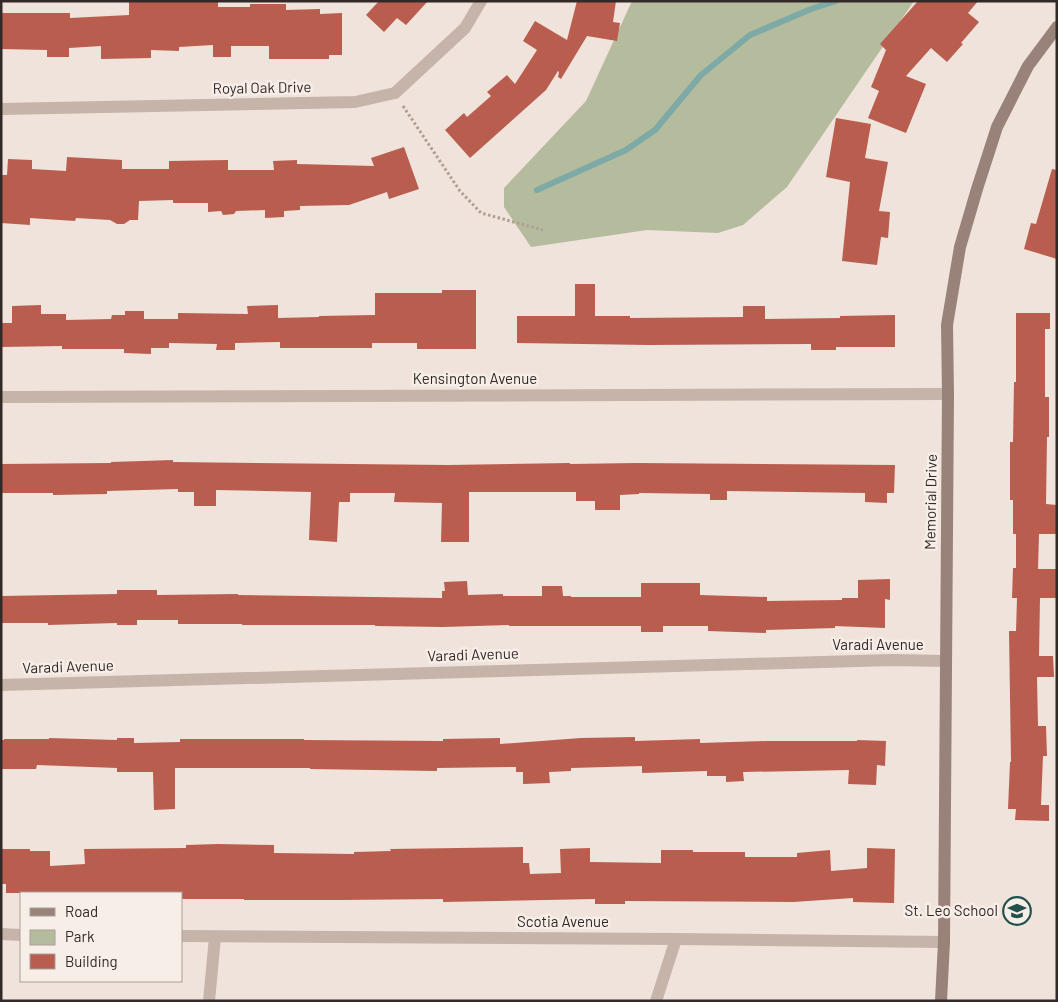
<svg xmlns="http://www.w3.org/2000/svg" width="1058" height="1002" font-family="Barlow,sans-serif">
<rect width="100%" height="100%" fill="#efe3db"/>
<polygon fill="#b5bc9d" points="632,1 914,1 787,187 743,225 718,233 647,230 531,247 504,207 504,188 586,101"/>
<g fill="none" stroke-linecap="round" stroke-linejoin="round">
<polyline stroke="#7da9a6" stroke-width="6" points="537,190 626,150 655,130 701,75 750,35 811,9 836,1"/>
</g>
<g fill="#b95d4f">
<polygon points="129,1 218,1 218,7 250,7 250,4 286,4 286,10 320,9 320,14 342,13 342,55 329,55 329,59 269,59 269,46 231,46 231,57 213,57 213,45 179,47 179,51 151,50 151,58 101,59 101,46 69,48 69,57 47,57 47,50 1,49 1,13 70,13 70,18 129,15"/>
<polygon points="379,1 428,1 406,25 397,18 384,32 366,15"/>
<polygon points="577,1 616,1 613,22 620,23 617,41 587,36 561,79 558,77 559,72 558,71 546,90 470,158 445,130 464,113 467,117 491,96 487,92 507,75 515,84 537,50 523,41 535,21 567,40"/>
<polygon points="918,1 978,1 968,13 979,22 961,43 963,44 947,62 931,48 906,76 926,84 906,133 868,118 879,91 871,87 886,50 880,44"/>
<polygon points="836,118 871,124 865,158 888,162 879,211 890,212 888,238 881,237 877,265 842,261 850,182 826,177"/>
<polygon points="404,147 419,189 389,199 387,192 349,205 300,206 300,210 284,211 284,217 265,218 265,210 236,211 234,214 223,215 221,211 208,212 208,203 173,203 173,200 139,201 138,220 130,220 124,224 117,224 110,220 76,218 75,221 30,218 30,225 1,223 1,175 7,175 8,159 32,160 32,169 66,171 67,157 122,160 122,169 169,169 169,161 228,160 228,170 274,170 273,161 297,160 297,164 374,166 371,158"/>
<polygon points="1052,169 1057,170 1057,259 1024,249 1031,223 1036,224"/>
<polygon points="575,284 595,284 595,316 630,316 630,318 743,317 743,306 765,306 765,319 840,318 840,316 895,315 895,347 836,347 836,350 811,350 811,344 649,345 517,343 517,316 575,316"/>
<polygon points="442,290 476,290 476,349 417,349 417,343 372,343 372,348 280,348 280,342 235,343 235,350 216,350 217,344 169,343 169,348 151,348 151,354 124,353 124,349 62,349 62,346 1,347 1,323 12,323 12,306 41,305 41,314 66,314 66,320 111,319 112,315 125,315 125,311 144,311 144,319 178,319 178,313 248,314 247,306 278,305 278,318 319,317 319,316 375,315 375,293 442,293"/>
<polygon points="1016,313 1050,313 1050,329 1045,329 1045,397 1049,397 1049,437 1047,437 1046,504 1057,505 1057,534 1039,534 1038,569 1057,569 1057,598 1040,598 1039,656 1053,656 1054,677 1037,677 1038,726 1046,726 1047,756 1043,756 1041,805 1049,805 1049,821 1015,820 1016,809 1008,809 1010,762 1011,762 1009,631 1016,631 1017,598 1012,598 1013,568 1016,568 1016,534 1013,534 1013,500 1010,500 1010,442 1013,442 1014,382 1016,382"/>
<polygon points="173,460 173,462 448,465 570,463 570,464 636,463 895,465 894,493 887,493 887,503 865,502 865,493 727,491 727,500 710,500 710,494 639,493 639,494 620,495 620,510 595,510 595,501 576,501 576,492 469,492 469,542 441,542 442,503 394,502 395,493 350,493 350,502 339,502 337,542 309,540 311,492 216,490 216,506 194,506 194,492 178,492 178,489 107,491 107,494 53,495 53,493 1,493 1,464 111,463 111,462"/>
<polygon points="890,579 890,600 885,599 885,628 835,626 835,628 766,630 766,633 708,631 708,626 663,626 663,632 641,632 641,626 509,626 509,625 443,627 375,626 375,625 242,625 242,624 178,624 178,620 137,620 137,625 117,625 117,623 48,625 48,623 1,623 1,596 117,594 117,590 157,590 157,595 238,594 238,595 442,598 442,591 445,591 444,582 467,581 468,595 503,594 503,596 542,596 542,586 562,586 563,596 571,596 571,597 641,597 641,583 700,583 700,595 767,597 767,601 842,600 842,598 858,598 858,580"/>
<polygon points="635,737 635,741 700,739 700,743 767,741 857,741 857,740 886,741 885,766 877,765 876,785 848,784 849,770 743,772 744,781 726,782 726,776 707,776 707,771 642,773 642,766 571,768 571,771 549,772 550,783 523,784 523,772 516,772 516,767 437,768 437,771 310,769 310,768 175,768 175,809 154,810 153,772 117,772 117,768 37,765 36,769 1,769 1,740 4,740 4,739 49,739 49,738 117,740 117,738 134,738 134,743 180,742 180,739 304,739 304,740 443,741 443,739 500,738 500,744 581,738"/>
<polygon points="218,844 274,845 274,853 354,854 354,852 391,851 390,849 523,847 523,863 529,863 530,874 561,873 560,849 590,848 590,862 661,863 661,850 693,850 693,852 745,852 745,857 797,857 797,853 830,850 831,871 867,868 867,848 895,849 894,903 853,902 853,898 793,902 625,901 625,904 595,904 595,899 443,902 443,899 341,900 244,900 244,899 181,899 181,893 6,893 6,884 1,884 1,849 30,849 30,851 50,851 50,866 85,864 84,849 186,848 186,845"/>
</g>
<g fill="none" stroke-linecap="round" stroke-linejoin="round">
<polyline stroke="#b19d93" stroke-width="3" stroke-dasharray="2.5 2.5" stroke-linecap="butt" points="403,106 460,191 481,213 543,230"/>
<g stroke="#c6b3a9" stroke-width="12">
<polyline points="1,109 355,102 395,93 465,28 481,1"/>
<polyline points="1,397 948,394"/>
<polyline points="1,685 892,660 945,661"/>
<polyline points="1,934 21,935"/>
<polyline points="181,936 676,939 944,942"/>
<polyline points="209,1001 215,937"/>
<polyline points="656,1001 676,939"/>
</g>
<polyline stroke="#99827a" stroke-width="12" points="941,1001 944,942 948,394 947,325 960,247 977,189 997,127 1028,66 1057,27"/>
</g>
<defs>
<symbol id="school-ring" viewBox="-11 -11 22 22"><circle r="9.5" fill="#f7eee7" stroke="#22504e" stroke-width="1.5"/><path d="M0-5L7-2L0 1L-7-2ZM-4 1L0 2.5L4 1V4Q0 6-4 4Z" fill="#22504e"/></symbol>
</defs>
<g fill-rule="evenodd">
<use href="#school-ring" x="1001" y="895" width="32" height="32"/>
</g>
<g text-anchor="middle" stroke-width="5" stroke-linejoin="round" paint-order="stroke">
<g font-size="15" fill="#332a28" stroke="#f7eee7">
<text transform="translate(262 88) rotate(-1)" y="5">Royal Oak Drive</text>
<text x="475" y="384">Kensington Avenue</text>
<text transform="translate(931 502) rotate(-89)" y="5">Memorial Drive</text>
<text x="878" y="650">Varadi Avenue</text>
<text transform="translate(473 655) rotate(-2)" y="5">Varadi Avenue</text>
<text transform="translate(68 667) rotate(-2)" y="5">Varadi Avenue</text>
<text x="563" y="927">Scotia Avenue</text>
</g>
<g font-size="15" fill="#332a28" stroke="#f7eee7" text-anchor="end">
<text x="998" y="916">St. Leo School</text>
</g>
</g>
<rect width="1058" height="1002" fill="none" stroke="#332a28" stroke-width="5"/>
<rect x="20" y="892" width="162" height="90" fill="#f7eee7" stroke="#a9a09b"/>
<rect x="30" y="908" width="25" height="8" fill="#99827a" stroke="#a9a09b"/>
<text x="65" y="917" font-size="15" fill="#332a28">Road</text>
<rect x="30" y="930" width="25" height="15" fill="#b5bc9d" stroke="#a9a09b"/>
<text x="65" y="942" font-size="15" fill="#332a28">Park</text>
<rect x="30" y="954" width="25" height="15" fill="#b95d4f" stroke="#a9a09b"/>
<text x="65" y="967" font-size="15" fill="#332a28">Building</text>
</svg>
